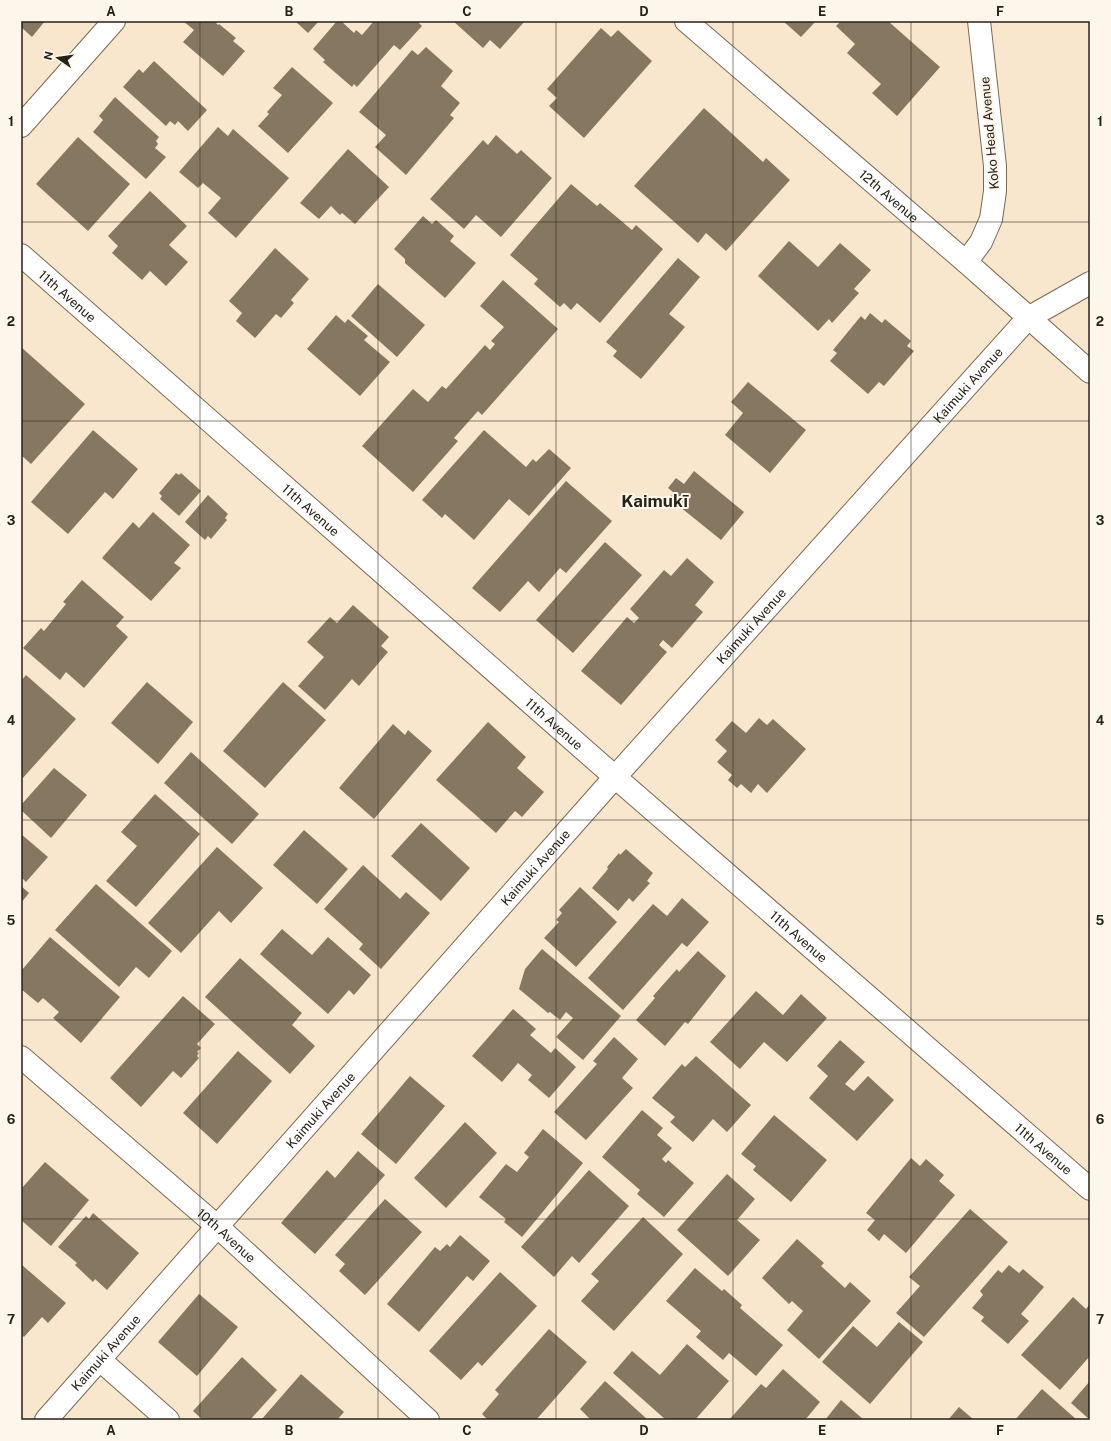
<svg xmlns="http://www.w3.org/2000/svg" width="1111" height="1441" font-family="'Public Sans',sans-serif">
<rect width="100%" height="100%" fill="#f8e7cd"/>
<g fill="#867860">
<polygon points="21,21 45,21 32,37 21,27"/>
<polygon points="183,21 218,21 216,23 218,25 219,24 236,38 233,41 245,51 223,76 183,42 194,30"/>
<polygon points="295,21 319,21 308,33"/>
<polygon points="337,21 341,21 354,33 356,30 362,35 374,21 417,21 422,26 400,50 394,45 357,87 354,84 352,87 323,62 325,60 313,49"/>
<polygon points="453,21 525,21 500,49 490,40 483,48"/>
<polygon points="783,21 816,21 801,37"/>
<polygon points="841,21 888,21 940,67 897,116 872,93 881,84 847,53 855,44 836,26"/>
<polygon points="601,28 611,37 618,30 652,61 584,138 549,106 557,98 547,89"/>
<polygon points="426,47 453,71 441,86 460,103 450,115 454,118 406,175 375,147 386,135 359,112 412,50 418,55"/>
<polygon points="154,61 207,110 188,131 178,121 175,125 170,121 166,126 123,87 139,69 143,73"/>
<polygon points="292,67 333,103 288,153 258,126 269,114 267,112 282,95 273,88"/>
<polygon points="115,97 159,137 156,141 158,144 155,148 166,157 146,179 93,132 103,120 99,116"/>
<polygon points="704,108 763,162 766,158 790,180 726,251 706,233 698,243 634,186"/>
<polygon points="218,127 228,136 233,129 289,178 236,238 208,213 221,198 203,183 198,188 179,172"/>
<polygon points="496,135 517,154 521,150 552,178 501,237 476,215 464,229 430,199 483,140 488,145"/>
<polygon points="78,137 130,184 88,231 36,184"/>
<polygon points="348,149 389,187 355,224 342,213 340,215 331,206 319,219 300,203"/>
<polygon points="571,184 597,206 600,203 632,230 636,225 663,249 600,323 577,303 571,310 564,303 560,307 534,284 538,279 510,255"/>
<polygon points="150,191 187,226 169,245 188,262 166,286 150,271 142,280 112,253 118,246 108,236"/>
<polygon points="423,216 432,224 436,220 454,236 450,241 476,263 445,298 405,263 405,259 394,249"/>
<polygon points="789,241 818,267 840,243 871,270 854,289 859,293 832,323 829,319 818,331 758,276"/>
<polygon points="275,248 309,279 291,300 294,303 281,318 276,314 255,338 236,321 242,313 229,301"/>
<polygon points="678,258 700,277 669,314 685,327 641,379 613,356 617,351 606,342"/>
<polygon points="503,280 558,329 482,415 478,411 454,438 458,441 413,492 362,446 413,389 428,402 442,386 446,389 485,345 490,350 495,344 491,341 504,327 480,306"/>
<polygon points="378,284 425,325 397,357 351,316"/>
<polygon points="870,313 882,323 885,319 911,341 907,346 914,351 884,386 879,382 868,394 830,361 837,353 833,350 861,316 865,320"/>
<polygon points="336,315 345,323 348,319 368,336 364,340 390,362 360,396 307,349"/>
<polygon points="21,347 85,404 31,464 21,455"/>
<polygon points="748,382 806,430 770,473 725,435 743,413 731,402"/>
<polygon points="93,430 138,469 113,499 105,492 68,534 31,502"/>
<polygon points="484,430 526,467 533,459 536,462 549,449 571,468 529,516 509,499 474,540 445,514 442,518 422,500"/>
<polygon points="694,471 744,512 721,540 669,498 674,493 668,488 676,478 684,484"/>
<polygon points="176,473 179,475 181,473 201,491 179,516 160,499 162,496 159,493"/>
<polygon points="566,481 612,521 566,573 560,568 539,592 528,581 500,612 472,588"/>
<polygon points="208,495 228,514 225,518 227,520 211,539 208,536 205,540 185,522"/>
<polygon points="153,512 190,545 174,563 181,568 151,601 102,558 133,522 139,528"/>
<polygon points="605,542 642,575 573,653 536,620"/>
<polygon points="687,558 714,582 695,605 703,612 672,648 663,640 659,645 667,652 621,705 581,671 627,617 634,623 639,618 630,609 664,570 671,576"/>
<polygon points="82,580 124,617 116,626 128,637 84,688 66,672 60,680 23,648 41,628 44,631 66,604 63,602"/>
<polygon points="353,605 389,637 381,646 388,652 359,686 352,679 325,710 298,686 324,657 307,642 330,617 337,623"/>
<polygon points="26,675 76,719 21,780 21,681"/>
<polygon points="147,682 193,722 158,764 111,723"/>
<polygon points="283,682 326,720 265,788 223,751"/>
<polygon points="759,718 767,725 773,719 806,749 767,793 758,784 751,793 741,784 737,788 728,780 732,775 717,762 727,751 715,740 732,721 746,733"/>
<polygon points="488,722 526,757 517,768 544,792 522,817 515,811 496,833 436,780"/>
<polygon points="393,724 405,735 408,730 432,751 374,819 339,788"/>
<polygon points="191,752 259,814 232,844 164,783"/>
<polygon points="54,768 87,795 51,838 21,810 21,805"/>
<polygon points="155,794 200,834 136,907 106,881 137,846 121,832"/>
<polygon points="421,823 470,868 441,901 391,856"/>
<polygon points="304,830 348,869 317,904 273,865"/>
<polygon points="21,834 48,857 26,882 21,877"/>
<polygon points="217,847 263,888 231,923 219,911 181,953 148,923"/>
<polygon points="626,849 653,873 647,881 650,883 633,902 629,898 618,911 592,888 608,869 607,867 619,853 620,855"/>
<polygon points="363,865 400,899 406,892 430,913 381,969 359,949 363,944 324,909"/>
<polygon points="96,884 172,951 149,978 136,967 119,987 55,930"/>
<polygon points="21,886 29,893 21,903"/>
<polygon points="580,887 617,922 576,967 544,938 559,922 556,920 562,913 559,910"/>
<polygon points="682,898 709,922 687,947 682,943 623,1010 588,978 653,904 667,916"/>
<polygon points="282,929 312,955 328,937 371,975 354,995 349,990 328,1014 260,954"/>
<polygon points="50,937 120,997 81,1043 53,1018 59,1012 43,998 38,1003 21,989 21,971"/>
<polygon points="542,949 621,1016 583,1060 556,1037 573,1018 566,1012 560,1020 550,1012 548,1013 519,989 525,969"/>
<polygon points="698,951 726,976 688,1024 685,1022 665,1046 636,1020 655,998 653,996 677,969 679,972"/>
<polygon points="240,958 302,1013 292,1025 315,1046 290,1074 205,997"/>
<polygon points="756,991 783,1015 801,994 827,1018 787,1062 764,1042 740,1069 710,1042"/>
<polygon points="183,996 215,1024 197,1044 201,1048 197,1052 199,1053 197,1056 199,1058 181,1078 173,1071 141,1107 110,1078"/>
<polygon points="513,1009 536,1029 530,1035 551,1053 555,1048 576,1067 549,1098 528,1080 532,1075 518,1063 502,1082 472,1056"/>
<polygon points="614,1037 638,1059 622,1078 633,1088 586,1140 554,1112 597,1064 593,1061"/>
<polygon points="840,1040 865,1062 845,1084 854,1091 868,1076 894,1100 857,1141 809,1098 828,1076 817,1066"/>
<polygon points="238,1051 272,1081 217,1144 183,1113"/>
<polygon points="696,1056 751,1105 727,1132 713,1119 693,1142 670,1122 675,1117 652,1098 682,1064 685,1067"/>
<polygon points="410,1076 445,1106 396,1164 361,1134"/>
<polygon points="642,1110 663,1128 657,1135 672,1148 662,1159 666,1163 668,1160 694,1183 664,1217 637,1194 640,1190 602,1157"/>
<polygon points="774,1115 827,1160 791,1202 753,1170 756,1166 741,1154"/>
<polygon points="465,1122 497,1153 446,1208 414,1178"/>
<polygon points="543,1129 583,1163 522,1237 504,1222 506,1219 479,1197 506,1164 517,1172 529,1157 524,1153"/>
<polygon points="358,1151 385,1175 315,1254 281,1223 327,1170 335,1178"/>
<polygon points="911,1158 920,1166 926,1159 944,1175 939,1181 955,1195 906,1253 884,1234 879,1241 867,1230 875,1220 866,1213"/>
<polygon points="45,1162 89,1200 51,1246 21,1220 21,1189"/>
<polygon points="589,1170 629,1206 579,1263 572,1256 554,1277 521,1247"/>
<polygon points="727,1174 755,1199 737,1220 760,1240 728,1276 677,1230"/>
<polygon points="385,1199 422,1232 365,1295 339,1271 345,1264 335,1255"/>
<polygon points="970,1209 1008,1242 924,1337 896,1313 920,1286 909,1277"/>
<polygon points="93,1213 139,1253 107,1290 95,1279 93,1282 75,1265 77,1263 58,1247 86,1216 89,1219"/>
<polygon points="643,1217 683,1254 614,1331 581,1301 599,1281 591,1274"/>
<polygon points="460,1235 490,1261 473,1281 467,1276 419,1332 387,1304 435,1247 440,1251 447,1244 450,1247"/>
<polygon points="797,1239 824,1263 821,1266 845,1288 850,1282 871,1301 819,1359 787,1330 803,1311 792,1301 789,1304 762,1278"/>
<polygon points="22,1265 66,1303 48,1323 42,1317 24,1337 21,1334 21,1266"/>
<polygon points="1009,1265 1019,1273 1023,1269 1044,1287 1021,1314 1029,1321 1008,1344 981,1321 984,1317 972,1308 983,1295 980,1291 998,1270 1002,1273"/>
<polygon points="695,1268 722,1291 724,1289 742,1305 740,1308 783,1345 756,1376 729,1353 723,1360 696,1337 701,1331 666,1301"/>
<polygon points="500,1272 537,1306 482,1366 478,1362 461,1380 429,1351"/>
<polygon points="199,1294 238,1327 197,1376 158,1342"/>
<polygon points="1073,1297 1086,1309 1090,1304 1090,1356 1060,1390 1021,1355"/>
<polygon points="899,1322 923,1342 870,1404 822,1362 853,1326 877,1347"/>
<polygon points="549,1329 587,1362 536,1420 488,1420 482,1414 499,1394 495,1390"/>
<polygon points="687,1344 729,1381 695,1420 666,1420 613,1373 632,1351 660,1375"/>
<polygon points="242,1357 277,1390 250,1420 203,1420 193,1411"/>
<polygon points="783,1369 820,1402 805,1420 729,1420 761,1384 766,1388"/>
<polygon points="301,1374 344,1412 337,1420 261,1420"/>
<polygon points="605,1381 648,1420 591,1420 580,1409"/>
<polygon points="1090,1381 1090,1420 1071,1403"/>
<polygon points="1042,1389 1077,1420 1015,1420"/>
<polygon points="841,1400 864,1420 825,1420"/>
<polygon points="959,1407 974,1420 948,1420"/>
</g>
<g fill="none" stroke-linecap="round" stroke-linejoin="round">
<defs>
<g id="street">
<path id="s1" d="M686,21L966,262L1090,372"/>
<path id="s2" d="M21,255L615,777L1090,1189"/>
<polyline points="966,262 981,242 991,219 995,191 995,166 979,21"/>
<path id="s3" d="M21,1057L218,1227L428,1420"/>
<polyline points="100,1360 168,1420"/>
<path id="s4" d="M46,1420L615,777L1028,318L1090,283"/>
</g>
<polyline id="secondary" points="21,126 114,21"/>
</defs>
<use href="#street" stroke="#796a53" stroke-width="24"/>
<use href="#secondary" stroke="#796a53" stroke-width="24"/>
<use href="#street" stroke="#fff" stroke-width="22"/>
<use href="#secondary" stroke="#fff" stroke-width="22"/>
</g>
<path fill="none" stroke="#272117" stroke-width="1" stroke-opacity="0.55" d="M200,21V1420M378,21V1420M556,21V1420M733,21V1420M911,21V1420M21,222H1090M21,421H1090M21,621H1090M21,820H1090M21,1020H1090M21,1219H1090"/>
<g text-anchor="middle" stroke-width="4" stroke-linejoin="round" paint-order="stroke">
<g font-size="13" fill="#272117" stroke="#fcf6eb">
<text transform="translate(989 133) rotate(-95)" y="5">Koko Head Avenue</text>
<text dy="5" stroke="none"><textPath href="#s1" startOffset="268">12th Avenue</textPath></text>
<text dy="5" stroke="none"><textPath href="#s2" startOffset="62">11th Avenue</textPath></text>
<text dy="5" stroke="none"><textPath href="#s4" startOffset="1386">Kaimuki Avenue</textPath></text>
<text dy="5" stroke="none"><textPath href="#s2" startOffset="386">11th Avenue</textPath></text>
<text dy="5" stroke="none"><textPath href="#s4" startOffset="1062">Kaimuki Avenue</textPath></text>
<text dy="5" stroke="none"><textPath href="#s2" startOffset="710">11th Avenue</textPath></text>
<text dy="5" stroke="none"><textPath href="#s4" startOffset="738">Kaimuki Avenue</textPath></text>
<text dy="5" stroke="none"><textPath href="#s2" startOffset="1034">11th Avenue</textPath></text>
<text dy="5" stroke="none"><textPath href="#s4" startOffset="414">Kaimuki Avenue</textPath></text>
<text dy="5" stroke="none"><textPath href="#s2" startOffset="1358">11th Avenue</textPath></text>
<text dy="5" stroke="none"><textPath href="#s3" startOffset="272">10th Avenue</textPath></text>
<text dy="5" stroke="none"><textPath href="#s4" startOffset="90">Kaimuki Avenue</textPath></text>
</g>
<g font-size="17" font-weight="bold" fill="#272117" stroke="#fcf6eb">
<text x="655" y="507">Kaimukī</text>
</g>
</g>
<rect width="1111" height="1441" fill="none" stroke="#fcf6eb" stroke-width="44"/>
<g transform="translate(58 58) rotate(283)" stroke="#fcf6eb" stroke-width="3" paint-order="stroke">
<path d="M0-3L7 15L0 10L-7 15Z" fill="#272117"/>
<text y="-6" font-size="11" font-weight="bold" text-anchor="middle" fill="#272117">N</text>
</g>
<rect x="22" y="22" width="1067" height="1397" fill="none" stroke="#272117" stroke-width="1.5"/>
<g font-size="13" text-anchor="middle" font-weight="bold" fill="#272117">
<text x="111" y="16">A</text>
<text x="289" y="16">B</text>
<text x="467" y="16">C</text>
<text x="644" y="16">D</text>
<text x="822" y="16">E</text>
<text x="1000" y="16">F</text>
<text x="11" y="126">1</text>
<text x="1100" y="126">1</text>
<text x="11" y="326">2</text>
<text x="1100" y="326">2</text>
<text x="11" y="525">3</text>
<text x="1100" y="525">3</text>
<text x="11" y="725">4</text>
<text x="1100" y="725">4</text>
<text x="11" y="925">5</text>
<text x="1100" y="925">5</text>
<text x="11" y="1124">6</text>
<text x="1100" y="1124">6</text>
<text x="11" y="1324">7</text>
<text x="1100" y="1324">7</text>
<text x="111" y="1435">A</text>
<text x="289" y="1435">B</text>
<text x="467" y="1435">C</text>
<text x="644" y="1435">D</text>
<text x="822" y="1435">E</text>
<text x="1000" y="1435">F</text>
</g>
</svg>
